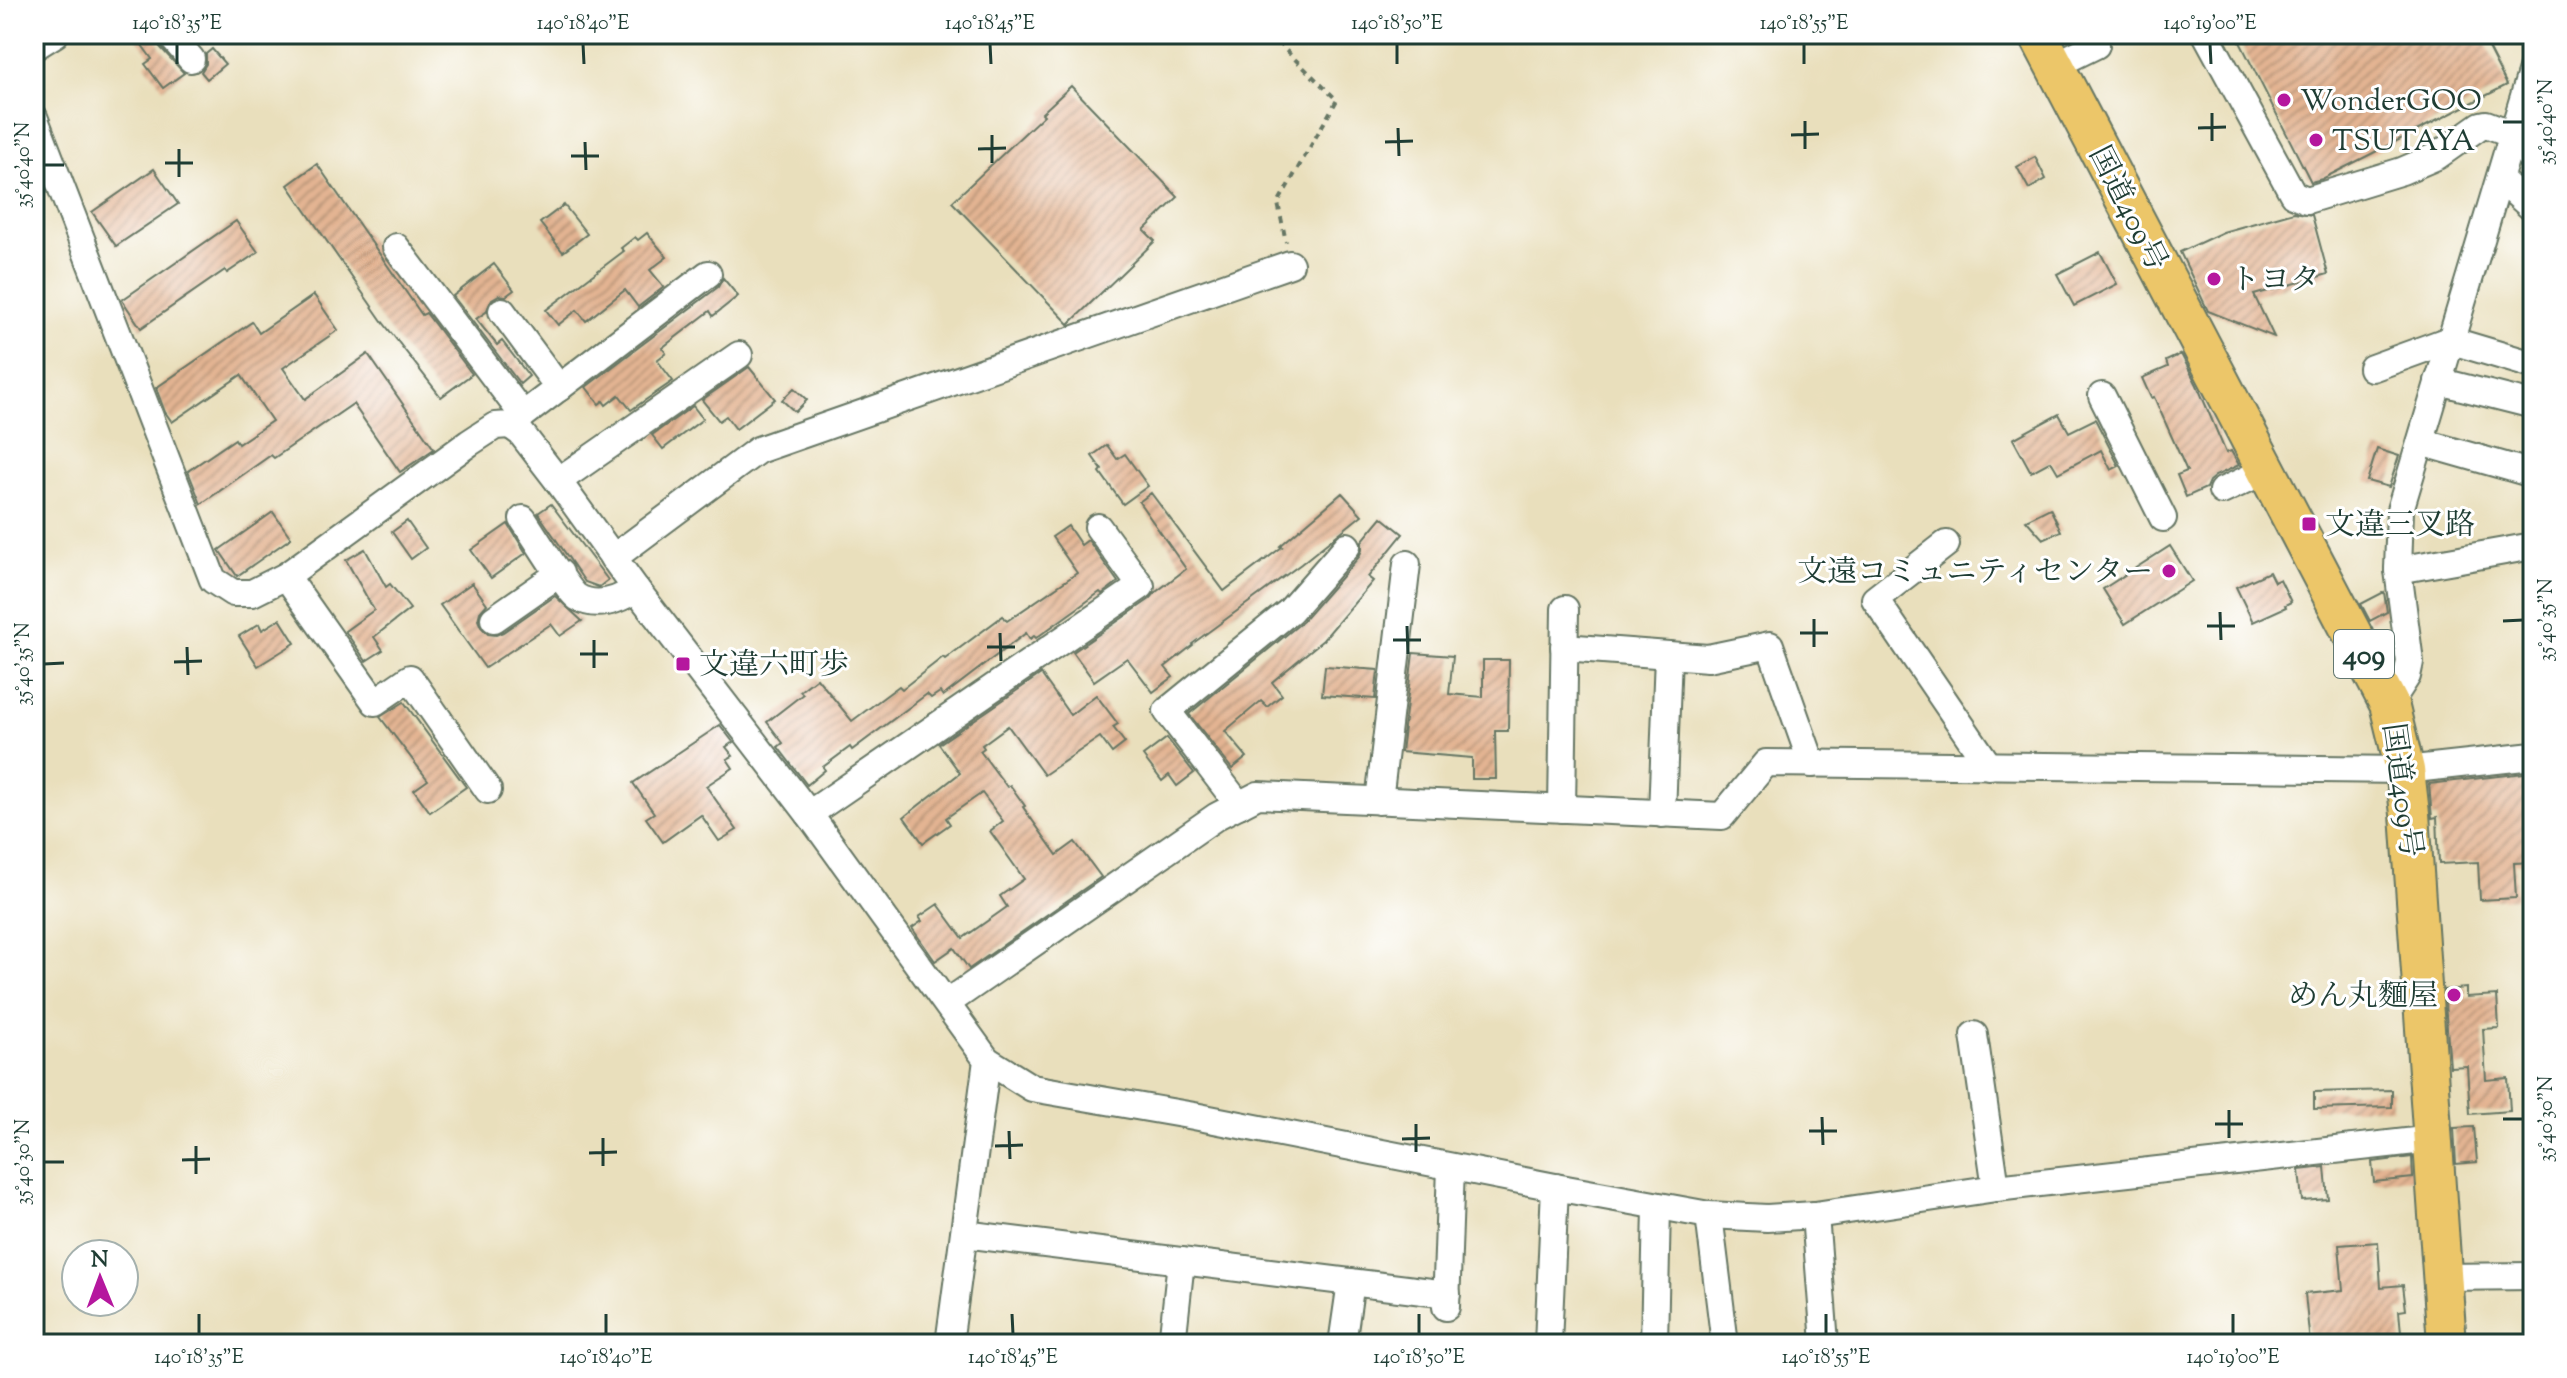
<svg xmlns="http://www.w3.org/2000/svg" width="2567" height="1378" font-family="'Sorts Mill Goudy','Noto Serif JP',serif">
<defs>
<pattern id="building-hatch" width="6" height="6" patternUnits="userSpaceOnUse" patternTransform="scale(2)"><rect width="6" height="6" fill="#e3b492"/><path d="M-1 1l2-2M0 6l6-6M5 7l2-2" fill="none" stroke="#b79478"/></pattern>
</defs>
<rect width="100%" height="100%" fill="#fff"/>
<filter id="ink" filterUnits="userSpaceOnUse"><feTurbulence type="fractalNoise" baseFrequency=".0125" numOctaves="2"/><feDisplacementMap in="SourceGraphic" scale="16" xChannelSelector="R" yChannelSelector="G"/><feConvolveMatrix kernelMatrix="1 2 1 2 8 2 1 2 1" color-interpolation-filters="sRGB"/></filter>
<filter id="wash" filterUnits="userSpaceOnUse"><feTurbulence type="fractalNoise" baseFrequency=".006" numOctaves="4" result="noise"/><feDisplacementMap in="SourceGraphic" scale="32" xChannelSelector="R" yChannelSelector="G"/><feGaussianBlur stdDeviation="1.8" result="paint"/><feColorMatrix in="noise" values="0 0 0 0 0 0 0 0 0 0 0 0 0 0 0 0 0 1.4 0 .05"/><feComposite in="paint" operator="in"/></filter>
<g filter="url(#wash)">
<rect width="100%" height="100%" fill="#e9dfbc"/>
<g id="blocks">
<g fill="url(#building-hatch)">
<polygon points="134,34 157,34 160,47 184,73 163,88 145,64 152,59"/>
<polygon points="2236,34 2481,34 2507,85 2322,179 2311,182"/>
<polygon points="212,49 225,64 207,79 201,72 206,64 206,54"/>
<polygon points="1071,86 1178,197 1144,230 1155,241 1069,324 952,202 1044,115 1042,113"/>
<polygon points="2035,157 2046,179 2029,189 2017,167"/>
<polygon points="317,164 422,315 426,313 472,374 441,397 382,321 288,185"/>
<polygon points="154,169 178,204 116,246 92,212"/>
<polygon points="564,205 587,234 563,252 540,223"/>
<polygon points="2294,212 2312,215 2328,274 2254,295 2274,337 2208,311 2180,252 2223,232"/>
<polygon points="236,221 258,252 227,273 225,270 141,328 122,300"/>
<polygon points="647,233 667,257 650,270 664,287 638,307 625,290 586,321 577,310 558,325 546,310 624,251 621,248 635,237 638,240"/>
<polygon points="2100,252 2117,284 2074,306 2057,274"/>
<polygon points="494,264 514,290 506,296 499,295 492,299 486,312 476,319 497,345 502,341 529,376 520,384 453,296"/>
<polygon points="723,278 738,296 713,316 710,311 662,348 666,353 657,360 673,381 631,410 619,395 606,405 603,401 599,404 586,387 718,287"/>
<polygon points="314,295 338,330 283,368 305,399 368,354 434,449 400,472 353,404 274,458 271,455 201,504 188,471 235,439 238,444 272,421 241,375 172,422 165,412 156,388 252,322 259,333"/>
<polygon points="2181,354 2197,385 2226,453 2231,451 2239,465 2215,476 2209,481 2206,488 2186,497 2177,475 2187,471 2154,397 2151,398 2142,378 2168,367 2166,361"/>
<polygon points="749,367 775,399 736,429 726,416 719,421 702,400"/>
<polygon points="794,388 807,400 795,412 782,400"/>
<polygon points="693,406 703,419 663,449 652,435"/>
<polygon points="2059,414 2069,432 2095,419 2119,466 2111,470 2101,450 2058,473 2051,461 2031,472 2013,439"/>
<polygon points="1107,445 1117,459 1125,454 1148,486 1123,504 1100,472 1102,470 1092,456"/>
<polygon points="2377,449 2399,456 2389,487 2367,481"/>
<polygon points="1151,493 1224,591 1282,547 1280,546 1342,493 1362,515 1301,564 1192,644 1193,645 1165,667 1173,677 1153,692 1127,658 1094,681 1073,652 1150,599 1156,592 1186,569 1139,502"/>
<polygon points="551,504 608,580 599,587 585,582 538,513"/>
<polygon points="2050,508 2061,531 2043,539 2026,520"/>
<polygon points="273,512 291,538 237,576 219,550"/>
<polygon points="1382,517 1403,534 1368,577 1373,581 1323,640 1272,682 1282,695 1267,707 1261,701 1225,731 1247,757 1232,769 1189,714 1302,622 1359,557 1362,550 1362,541"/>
<polygon points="407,521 426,548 411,559 392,532"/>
<polygon points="508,524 526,553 491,578 471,550"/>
<polygon points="1068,526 1081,545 1088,540 1118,582 1102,594 1100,592 1036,638 1034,636 1030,639 1026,633 943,696 940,692 931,698 927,694 852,750 850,747 823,767 825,770 807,785 778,747 783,743 767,722 803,694 800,691 817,678 852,721 899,686 902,689 943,657 945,659 1003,616 1007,621 1077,573 1052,537"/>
<polygon points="2170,546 2192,581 2125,624 2103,589"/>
<polygon points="365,549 386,587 390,584 410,609 374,637 383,650 366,661 345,631 374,610 346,560"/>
<polygon points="2269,572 2274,582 2280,579 2291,602 2285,605 2286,607 2253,622 2236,587"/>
<polygon points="472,583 487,604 480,612 478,620 481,627 488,634 496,635 503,632 555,596 582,621 560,636 551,624 485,668 440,605"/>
<polygon points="2384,592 2387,612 2370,621 2361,604"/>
<polygon points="280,619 295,643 258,666 239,636 259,624 262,630"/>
<polygon points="1413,653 1453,656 1449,694 1483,697 1483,660 1509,660 1508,731 1495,731 1496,779 1472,779 1472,758 1401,752"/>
<polygon points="1325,666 1378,670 1375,699 1322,695"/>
<polygon points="1041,674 1070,715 1096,695 1118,724 1113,727 1125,743 1112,753 1100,737 1044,775 1008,726 982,745 984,748 980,751 1007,787 1010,785 1025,806 1023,807 1057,855 1075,842 1101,877 969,969 954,948 935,961 912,928 922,921 919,917 938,904 963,938 1007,907 1000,896 1024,879 990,831 1003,821 982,793 946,818 950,824 923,843 904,817 960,773 939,744"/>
<polygon points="404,702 466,787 430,812 414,790 428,780 380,717"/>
<polygon points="720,725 733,742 726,747 733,756 727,759 733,768 706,786 737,830 719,841 701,815 663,842 646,818 654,813 633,783"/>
<polygon points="1167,738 1194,773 1177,786 1169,775 1162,781 1143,756"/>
<polygon points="2533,772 2533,808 2530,808 2533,862 2514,863 2516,898 2480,900 2478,862 2439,864 2437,817 2432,818 2429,784"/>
<polygon points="2466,988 2466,997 2497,995 2499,1028 2483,1029 2486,1080 2508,1078 2510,1111 2470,1114 2467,1066 2450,1067 2444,990"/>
<polygon points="2392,1090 2392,1107 2314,1109 2314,1092"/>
<polygon points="2474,1127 2477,1162 2456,1164 2454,1128"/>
<polygon points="2412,1157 2413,1178 2374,1182 2372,1162"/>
<polygon points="2325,1167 2328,1199 2302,1201 2299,1170"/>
<polygon points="2378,1242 2381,1287 2403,1285 2406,1310 2399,1311 2402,1344 2310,1344 2305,1294 2343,1290 2339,1245"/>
</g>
</g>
</g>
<g filter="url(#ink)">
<use href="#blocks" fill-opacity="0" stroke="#667664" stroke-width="2"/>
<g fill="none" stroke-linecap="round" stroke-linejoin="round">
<defs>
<g id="minor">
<polyline points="176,34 172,37 191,59"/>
<polyline points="2206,34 2293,194 2307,200 2402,171 2437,156 2481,125 2486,124 2513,134"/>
<polyline points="34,47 55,34"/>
<polyline points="2055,65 2096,45"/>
<polyline points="34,117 213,580 233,593 252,593 286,576 469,443 495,426 510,425 708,274"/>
<polyline points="2510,145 2525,150 2533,162"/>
<polyline points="2500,179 2533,209"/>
<polyline points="396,247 523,415"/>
<polyline points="502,311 559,388"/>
<polyline points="2372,368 2449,340 2533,365"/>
<polyline points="2438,381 2533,405"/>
<polyline points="2102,396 2163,518"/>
<polyline points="510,425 521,433 558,481 636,589 809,814 987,1060 949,1344"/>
<polyline points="2421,442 2533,474"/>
<polyline points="558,481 739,355"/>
<polyline points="2222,491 2267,470"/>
<path d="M523,519C532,532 568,591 577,597C597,609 619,600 636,589"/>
<polyline points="1946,544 1875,599 1989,766"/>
<polyline points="613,558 758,450 1290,264"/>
<polyline points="2398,570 2533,546"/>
<polyline points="286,576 375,702 410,678 488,790"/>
<polyline points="494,619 560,573"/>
<polyline points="1564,647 1708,658 1770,645 1812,764"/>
<polyline points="2389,704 2407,676 2410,662 2398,570 2400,510 2533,66"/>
<polyline points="1379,801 1407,564"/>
<polyline points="1239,805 1167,711 1290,611 1347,546"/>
<polyline points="1562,809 1565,609"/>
<polyline points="809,814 1141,586 1098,527"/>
<polyline points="1662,814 1668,655"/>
<polyline points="947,1003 1217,816 1258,795 1722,816 1766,763 2405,770 2533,756"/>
<polyline points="1974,1035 1996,1188"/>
<polyline points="987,1060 1032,1088 1194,1116 1555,1187 1709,1215 1767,1218 1815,1215 1996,1188 2433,1139"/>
<polyline points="1709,1215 1725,1344"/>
<polyline points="1815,1215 1825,1343"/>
<polyline points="964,1234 1447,1294"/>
<polyline points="2442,1277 2533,1276"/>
<polyline points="1446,1307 1451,1167"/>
<polyline points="1172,1344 1181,1261"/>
<polyline points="1342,1344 1351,1282"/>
<polyline points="1548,1344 1555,1187"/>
<polyline points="1654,1344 1657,1207"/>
</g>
<polyline id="highway" points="2038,34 2389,704 2405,770 2410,814 2447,1344"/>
</defs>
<use href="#minor" stroke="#667664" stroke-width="30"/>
<use href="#highway" stroke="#667664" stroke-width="42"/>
<polyline stroke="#667664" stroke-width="4" stroke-dasharray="6 6" stroke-linecap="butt" points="1269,34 1337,100 1278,203 1286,242"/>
<use href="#minor" stroke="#fff" stroke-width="26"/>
<use href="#highway" stroke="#ecc669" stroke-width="38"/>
</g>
</g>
<path fill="none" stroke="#1f3d34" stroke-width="3" d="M177,44V64M583,44L584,64M990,44L991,64M1397,44V64M1804,44V64M2210,44L2211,64M2212,113V141M1805,121V149M2503,122H2523M1398,128L1399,156M2198,128L2226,127M992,135V163M1791,135L1819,134M585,142L586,170M1385,142L1413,141M179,149V177M978,149L1006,148M571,156H599M165,163H193M44,165H64M2220,612L2221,640M1814,619V647M2503,621L2523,620M1407,626L1408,654M2207,626H2235M1000,633L1001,661M1800,633H1828M594,640V668M1393,640H1421M187,647L188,675M987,647H1015M580,654H608M174,662L202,661M44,664L64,663M2229,1110V1138M1822,1117L1823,1145M2503,1119H2523M1416,1124V1152M2215,1124H2243M1009,1131L1010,1159M1809,1131H1837M603,1138V1166M1402,1139L1430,1138M196,1146V1174M995,1146L1023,1145M589,1153L617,1152M182,1160L210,1159M44,1162H64M199,1314V1334M606,1314V1334M1012,1314L1013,1334M1419,1314V1334M1826,1314V1334M2233,1314V1334"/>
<g fill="#b5179e" stroke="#fff" stroke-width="3">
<circle cx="2284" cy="100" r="8"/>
<circle cx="2316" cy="140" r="8"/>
<circle cx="2214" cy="279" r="8"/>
<rect x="2301" y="516" width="16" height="16" rx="4"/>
<circle cx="2169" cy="571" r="8"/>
<rect x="675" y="656" width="16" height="16" rx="4"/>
<circle cx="2454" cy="995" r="8"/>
</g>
<g text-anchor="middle" stroke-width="6" stroke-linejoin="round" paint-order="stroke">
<rect fill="#fff" stroke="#627771" stroke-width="2" x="2334" y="630" width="60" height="48" rx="6"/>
<g font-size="28" font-weight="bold" fill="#1f3d34">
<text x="2364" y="664">409</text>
</g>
<g font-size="30" fill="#1f3d34" stroke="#fff" text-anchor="start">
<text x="2300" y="110">WonderGOO</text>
<text x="2332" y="150">TSUTAYA</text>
<text x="2230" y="289">トヨタ</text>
<text x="2325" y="534">文違三叉路</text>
<text x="2153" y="581" text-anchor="end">文遠コミュニティセンター</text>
<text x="699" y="674">文違六町歩</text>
<text x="2438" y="1005" text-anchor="end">めん丸麵屋</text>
</g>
<g font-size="30" fill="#1f3d34" stroke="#fff">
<text transform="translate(2129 208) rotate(63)" y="10">国道409号</text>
<text transform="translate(2403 790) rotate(82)" y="10">国道409号</text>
</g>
</g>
<rect width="2567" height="1378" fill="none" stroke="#fff" stroke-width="88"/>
<g transform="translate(100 1278) rotate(359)"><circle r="38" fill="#ffffff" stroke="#a5b1ae" stroke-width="2"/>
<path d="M0-6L14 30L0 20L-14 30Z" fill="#b5179e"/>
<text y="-12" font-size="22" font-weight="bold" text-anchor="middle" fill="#1f3d34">N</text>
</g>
<rect x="44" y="44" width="2479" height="1290" fill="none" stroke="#1f3d34" stroke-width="3"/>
<g font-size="20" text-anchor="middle" fill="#1f3d34">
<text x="177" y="29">140°18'35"E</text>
<text x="583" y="29">140°18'40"E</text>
<text x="990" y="29">140°18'45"E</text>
<text x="1397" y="29">140°18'50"E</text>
<text x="1804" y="29">140°18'55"E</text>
<text x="2210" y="29">140°19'00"E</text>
<text transform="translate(2545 122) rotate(-90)" y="7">35°40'40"N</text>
<text transform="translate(22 165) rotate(-90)" y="7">35°40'40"N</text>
<text transform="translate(2545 620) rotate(-90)" y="7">35°40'35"N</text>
<text transform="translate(22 664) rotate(-90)" y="7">35°40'35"N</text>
<text transform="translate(2545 1119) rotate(-90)" y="7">35°40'30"N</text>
<text transform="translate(22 1162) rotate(-90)" y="7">35°40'30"N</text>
<text x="199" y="1363">140°18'35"E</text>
<text x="606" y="1363">140°18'40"E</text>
<text x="1013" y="1363">140°18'45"E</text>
<text x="1419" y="1363">140°18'50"E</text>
<text x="1826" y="1363">140°18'55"E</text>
<text x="2233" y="1363">140°19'00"E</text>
</g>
</svg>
